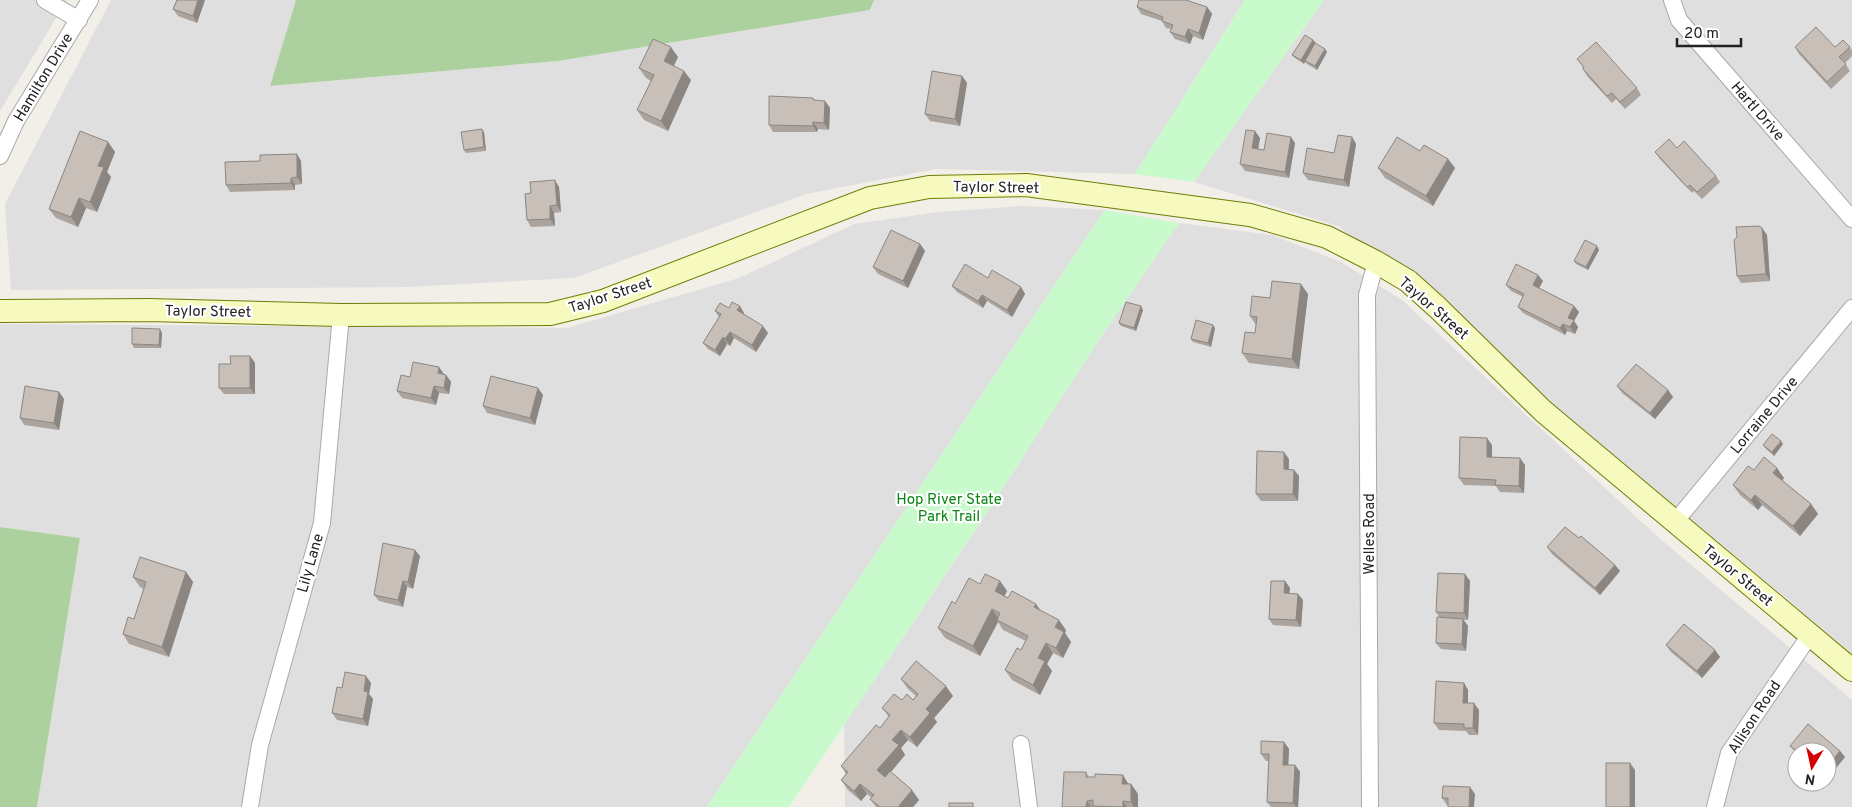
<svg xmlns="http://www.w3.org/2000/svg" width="1852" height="807" font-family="Overpass,sans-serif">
<rect width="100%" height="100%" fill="#f2efe9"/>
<g fill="#e0dfdf" fill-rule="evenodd">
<polygon points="0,0 67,0 0,111"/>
<polygon points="111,0 296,0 270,86 558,61 870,10 874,0 1245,0 1135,174 936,169 806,194 574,278 407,287 11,290 5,204"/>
<polygon points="1324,0 1852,0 1852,653 1338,226 1194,182"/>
<polygon points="1021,206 1105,210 707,807 37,807 80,538 0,527 0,324 567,328 739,278 854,224 939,212"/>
<path d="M1179,223L1272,235L1341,262L1402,300L1658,537L1852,700V807H845L844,725L986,514L1102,335ZM1797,752H1827V782H1797Z"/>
</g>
<g fill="#add19e">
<polygon points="296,0 874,0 870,10 558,61 270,86"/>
<polygon points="0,527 80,538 37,807 0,807"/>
</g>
<g fill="#c8facc">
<polygon points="1245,0 1324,0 1194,182 1135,174"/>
<polygon points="1105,210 1179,223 1102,335 986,514 789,807 707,807"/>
</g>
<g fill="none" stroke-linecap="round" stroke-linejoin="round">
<defs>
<g id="street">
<polyline points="45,0 79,20"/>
<polyline points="1672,0 1679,20 1852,219"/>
<polyline points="0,156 16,121 90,0"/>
<polyline points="1675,522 1852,308"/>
<polyline points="1021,744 1029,807"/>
<polyline points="250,807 260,745 322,523 341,315"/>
<polyline points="1370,807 1367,295 1376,262"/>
<polyline points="1715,807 1729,753 1810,635"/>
</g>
<polyline id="secondary" points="0,311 149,310 341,315 550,314 603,301 870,198 929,187 1026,185 1250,215 1327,237 1376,262 1408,281 1438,308 1543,411 1852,670"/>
</defs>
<use href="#street" stroke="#a9a9a9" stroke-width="18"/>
<use href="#secondary" stroke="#707d05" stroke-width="24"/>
<use href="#street" stroke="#fff" stroke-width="16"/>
<use href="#secondary" stroke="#f7fabf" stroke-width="22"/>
</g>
<g fill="#aba49e">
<polygon points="177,0 205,0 197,23 178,16 173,9"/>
<polygon points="1137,7 1207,7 1212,14 1203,40 1193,36 1190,44 1175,39 1170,32 1171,29 1166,28 1162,21 1141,14"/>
<polygon points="1313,40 1316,44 1327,52 1317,70 1307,64 1305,61 1304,64 1295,58 1292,55"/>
<polygon points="1795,47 1850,47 1852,51 1852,56 1845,63 1850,71 1831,89 1799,54"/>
<polygon points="678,57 674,66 691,80 668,131 644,120 637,110 651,81 646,78 639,68"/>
<polygon points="1577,59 1637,88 1641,95 1625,109 1616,99 1612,103 1587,76 1583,69 1583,67"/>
<polygon points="962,76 967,83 960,126 930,121 925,114"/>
<polygon points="825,101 830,108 829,130 818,129 817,132 773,132 769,125"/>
<polygon points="484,132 486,151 466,153 464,150"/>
<polygon points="1352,137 1356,144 1349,187 1308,180 1303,173 1334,153"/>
<polygon points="1260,138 1258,149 1264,150 1295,143 1289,178 1245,171 1240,164"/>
<polygon points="108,142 115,152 107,172 111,177 97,212 86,208 78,227 56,218 49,209"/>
<polygon points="1677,148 1716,176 1720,182 1702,199 1694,191 1692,193 1660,159 1655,152"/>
<polygon points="1420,151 1448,159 1455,168 1433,206 1385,178 1378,168"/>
<polygon points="301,161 302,184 295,185 295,190 230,192 226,185"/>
<polygon points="559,187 561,212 554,213 555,226 531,227 527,220 531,193"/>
<polygon points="1762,228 1767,235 1770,281 1741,283 1737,276"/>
<polygon points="920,244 925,251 908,288 878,274 873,267"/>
<polygon points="1597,246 1599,250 1588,270 1576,264 1574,261"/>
<polygon points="988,278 1021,287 1025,294 1012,317 987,301 983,308 957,292 952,286"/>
<polygon points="1543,281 1539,288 1574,306 1579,312 1574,321 1578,327 1575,334 1567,331 1565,335 1523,313 1518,307 1523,297 1511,291 1506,285"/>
<polygon points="1308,294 1299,369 1249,363 1242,353 1255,333 1256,325 1250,316 1270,298"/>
<polygon points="729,308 744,313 743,314 768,333 756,352 734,338 730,346 727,344 720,356 708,349 703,343 719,317 715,311"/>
<polygon points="1143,310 1136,331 1121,326 1119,323"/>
<polygon points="1215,328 1211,347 1193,342 1191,339"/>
<polygon points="162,333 161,348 134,348 132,344"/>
<polygon points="250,356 255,363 255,394 224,394 219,388 231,364"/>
<polygon points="444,374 446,375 451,382 449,394 439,393 436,405 402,398 397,391 410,377"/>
<polygon points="1617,386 1668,390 1673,397 1655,419 1622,393"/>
<polygon points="59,392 64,399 59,430 24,425 20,418"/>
<polygon points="543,395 535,425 487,413 483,406"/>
<polygon points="1783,444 1774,456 1766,449 1763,445"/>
<polygon points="1492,445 1492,457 1525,465 1524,493 1500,492 1496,486 1464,485 1459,478"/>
<polygon points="1289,459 1289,470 1294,470 1299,476 1298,501 1261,501 1256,494"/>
<polygon points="1754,470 1784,478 1782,480 1811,504 1818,514 1800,536 1762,505 1758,510 1740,495 1733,485"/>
<polygon points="1547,547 1615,565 1620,571 1600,595 1552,554"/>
<polygon points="420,556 413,589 407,587 403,607 379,601 374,595"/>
<polygon points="186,572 193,582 169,657 129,644 123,634 134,619 144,589 140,587 133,577"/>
<polygon points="1465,574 1470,581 1468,620 1463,620 1468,626 1466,651 1441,649 1436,643 1440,618 1436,612"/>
<polygon points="1000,581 1007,591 1004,596 1041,611 1066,630 1065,633 1071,642 1063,658 1053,653 1047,664 1052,671 1040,695 1012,680 1005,670 1021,650 1026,641 1003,630 998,622 980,656 945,638 938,628 980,584"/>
<polygon points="1285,581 1290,588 1289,593 1303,600 1301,627 1273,625 1269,619"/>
<polygon points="1666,645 1715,650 1720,657 1702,678 1671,652"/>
<polygon points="901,679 953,696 934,718 937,722 917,747 908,740 901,748 905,755 891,772 919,800 913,807 876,807 870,799 872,798 867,794 861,801 848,790 841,780 846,774 841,766 880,728 889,717 882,708 902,700 913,700 916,696 908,689"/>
<polygon points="371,683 369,694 373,699 368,726 337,720 332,713 342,688"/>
<polygon points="1464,683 1468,690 1468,703 1479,710 1478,735 1469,735 1466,731 1439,730 1434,723"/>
<polygon points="1284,742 1289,749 1288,765 1295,765 1300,772 1298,807 1271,807 1267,802 1269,761 1266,761 1261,754"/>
<polygon points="1790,746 1840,751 1845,757 1827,779 1827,752 1797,752 1797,754"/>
<polygon points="1086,772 1089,777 1131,784 1138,794 1138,807 1062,807"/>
<polygon points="1475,794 1448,805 1447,805 1442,798"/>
</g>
<g fill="#8b8681">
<polygon points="198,0 205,0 197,23 193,16"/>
<polygon points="1207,7 1212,14 1203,40 1199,33"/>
<polygon points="1188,29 1193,36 1190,44 1185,37"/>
<polygon points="1313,40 1316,43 1304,64 1301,60"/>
<polygon points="671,47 678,57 671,71 664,61"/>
<polygon points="1325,49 1327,52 1317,70 1315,66"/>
<polygon points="684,71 691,80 668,131 661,121"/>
<polygon points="962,76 967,83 960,126 955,119"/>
<polygon points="825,101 830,108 829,130 824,123"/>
<polygon points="813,122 818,129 817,132 813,126"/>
<polygon points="482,129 484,132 486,151 484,147"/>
<polygon points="1255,131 1260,138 1257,155 1252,148"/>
<polygon points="1291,137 1295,143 1289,178 1285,172"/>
<polygon points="1352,137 1356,144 1349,187 1344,180"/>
<polygon points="108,142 115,152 107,172 111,177 97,212 90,202 98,166"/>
<polygon points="297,154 301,161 302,184 297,177"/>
<polygon points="1448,159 1455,168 1433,206 1426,196"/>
<polygon points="291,178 295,185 295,190 291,183"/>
<polygon points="555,180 559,187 561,212 557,205"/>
<polygon points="79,198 86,208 78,227 71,217"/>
<polygon points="550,206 554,213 555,226 550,219"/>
<polygon points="1762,228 1767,235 1770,281 1766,274"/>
<polygon points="920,244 925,251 908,288 903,281"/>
<polygon points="1597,246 1599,250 1588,270 1586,267"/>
<polygon points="1538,275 1543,281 1537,292 1533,285"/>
<polygon points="1301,284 1308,294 1299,369 1292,359"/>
<polygon points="1021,287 1025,294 1012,317 1007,310"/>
<polygon points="982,295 987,301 983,308 978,301"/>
<polygon points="740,306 744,313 742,317 737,310"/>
<polygon points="1141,306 1143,310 1136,331 1134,328"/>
<polygon points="1574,306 1579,312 1574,321 1578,327 1575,334 1570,327 1568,318"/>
<polygon points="1563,324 1567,331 1565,335 1560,328"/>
<polygon points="1213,325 1215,328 1211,347 1208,343"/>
<polygon points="763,326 768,333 756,352 752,345"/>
<polygon points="160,329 162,333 161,348 159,345"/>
<polygon points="730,332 734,338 730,346 725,339"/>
<polygon points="723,337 727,344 720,356 715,350"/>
<polygon points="250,356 255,363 255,394 250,388"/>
<polygon points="439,367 444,374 438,373"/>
<polygon points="446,375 451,382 449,394 444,388"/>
<polygon points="434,386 439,393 436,405 431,398"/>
<polygon points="538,388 543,395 535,425 530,418"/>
<polygon points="1668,390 1673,397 1655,419 1650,413"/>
<polygon points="59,392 64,399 59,430 54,423"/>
<polygon points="1487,438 1492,445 1492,464 1487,457"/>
<polygon points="1781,441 1783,444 1774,456 1772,452"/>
<polygon points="1284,452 1289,459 1288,476 1284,469"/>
<polygon points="1520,458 1525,465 1524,493 1519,486"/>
<polygon points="1777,468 1784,478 1780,483 1773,473"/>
<polygon points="1294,470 1299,476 1298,501 1293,494"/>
<polygon points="1755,495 1762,505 1758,510 1751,500"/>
<polygon points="1811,504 1818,514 1800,536 1793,526"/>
<polygon points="415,550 420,556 413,589 408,582"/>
<polygon points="1615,565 1620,571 1600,595 1595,588"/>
<polygon points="186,572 193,582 169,657 162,647"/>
<polygon points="1465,574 1470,581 1468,620 1464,613"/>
<polygon points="403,581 407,587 403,607 398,600"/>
<polygon points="1000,581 1007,591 1002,601 995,591"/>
<polygon points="1285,581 1290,588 1289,600 1284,593"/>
<polygon points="1298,594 1303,600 1301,627 1296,620"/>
<polygon points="1036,604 1043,614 1034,607"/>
<polygon points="992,609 999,619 997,620 998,622 980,656 973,646"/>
<polygon points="1463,619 1468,626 1466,651 1462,644"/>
<polygon points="1059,620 1066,630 1065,633 1071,642 1063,658 1056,648 1055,627"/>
<polygon points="1046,643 1053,653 1047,664 1052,671 1040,695 1033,685 1038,658"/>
<polygon points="1715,650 1720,657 1702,678 1697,671"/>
<polygon points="366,676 371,683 369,694 373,699 368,726 363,719 364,691"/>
<polygon points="1464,683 1468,690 1468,709 1463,703"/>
<polygon points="946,686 953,696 934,718 937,722 917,747 910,737 926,709"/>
<polygon points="1474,703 1479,710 1478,735 1473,728"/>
<polygon points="901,730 908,740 901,748 905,755 884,780 877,770 892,740"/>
<polygon points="1284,742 1289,749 1288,772 1283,765"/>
<polygon points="1840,751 1845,757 1827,779 1827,767"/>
<polygon points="1630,763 1635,770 1635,807 1630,807"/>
<polygon points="1295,765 1300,772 1298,807 1296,807 1293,803"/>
<polygon points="1123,775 1129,785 1122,784"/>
<polygon points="860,784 867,794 861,801 854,791"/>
<polygon points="1131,784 1138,794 1138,807 1134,807 1131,802"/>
<polygon points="1470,787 1475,794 1474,807 1469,807"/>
<polygon points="912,790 919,800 913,807 898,807"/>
<polygon points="1087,801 1091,807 1086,807"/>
<polygon points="1123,801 1127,807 1123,807"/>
</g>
<g fill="#c7bfb8" stroke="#8b8681">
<polygon points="177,0 198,0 193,16 173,9"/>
<polygon points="1139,0 1186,0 1207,7 1199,33 1188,29 1185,37 1170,32 1173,25 1162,21 1163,17 1137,7"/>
<polygon points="1816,27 1835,47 1843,40 1850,47 1839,57 1846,64 1827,82 1795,47"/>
<polygon points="1305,35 1313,40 1301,60 1292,55"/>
<polygon points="653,39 671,47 664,61 684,71 661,121 637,110 654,75 639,68"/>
<polygon points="1596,42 1637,88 1620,102 1612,93 1607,96 1583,69 1583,66 1577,59"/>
<polygon points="1315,43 1325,49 1315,66 1305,61"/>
<polygon points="932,71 962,76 955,119 925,114"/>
<polygon points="769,96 813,98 813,100 825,101 824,123 813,122 813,126 769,125"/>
<polygon points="482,129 484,147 464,150 461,132"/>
<polygon points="1246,130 1255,131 1252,148 1264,150 1267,133 1291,137 1285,172 1240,164"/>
<polygon points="80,131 108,142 98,166 104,167 90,202 79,198 71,217 49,209"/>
<polygon points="1338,135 1352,137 1344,180 1303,173 1307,148 1334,153"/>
<polygon points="1397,137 1420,151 1424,145 1448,159 1426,196 1378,168"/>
<polygon points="1669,139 1677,148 1684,141 1716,176 1697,192 1690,185 1687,187 1655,152"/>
<polygon points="297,154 297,177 291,178 291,183 226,185 225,162 260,161 260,155"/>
<polygon points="555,180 557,205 550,206 550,219 527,220 525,194 531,193 530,182"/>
<polygon points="1759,226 1762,228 1766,274 1737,276 1734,240 1737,237 1736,227"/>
<polygon points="891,230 920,244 903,281 873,267"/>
<polygon points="1585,240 1597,246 1586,267 1574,261"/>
<polygon points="965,264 988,278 992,270 1021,287 1007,310 982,295 978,301 952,286"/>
<polygon points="1516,264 1538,275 1533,285 1574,306 1568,318 1574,320 1570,327 1563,324 1560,328 1518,307 1524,294 1506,285"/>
<polygon points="1272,281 1301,284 1292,359 1242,353 1245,332 1255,333 1257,317 1250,316 1252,296 1270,298"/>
<polygon points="732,302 740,306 737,310 763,326 752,345 730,332 725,339 723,337 715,350 703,343 721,314 715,311 720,303 729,308"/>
<polygon points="1126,302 1141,306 1134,328 1119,323"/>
<polygon points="1196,320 1213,325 1208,343 1191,339"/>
<polygon points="132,328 160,329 159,345 132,344"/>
<polygon points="230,356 250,356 250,388 219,388 219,364 231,364"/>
<polygon points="413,362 439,367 438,373 446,375 444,388 434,386 431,398 397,391 401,375 410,377"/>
<polygon points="1636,364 1668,390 1650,413 1617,386"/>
<polygon points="491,376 538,388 530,418 483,406"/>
<polygon points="25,386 59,392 54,423 20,418"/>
<polygon points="1772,434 1781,441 1772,452 1763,445"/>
<polygon points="1460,437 1487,438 1487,457 1520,458 1519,486 1495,485 1496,480 1459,478"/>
<polygon points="1257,451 1284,452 1284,469 1294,470 1293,494 1256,494"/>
<polygon points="1764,457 1777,468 1773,473 1811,504 1793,526 1755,495 1751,500 1733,485 1748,466 1754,470"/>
<polygon points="1565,527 1579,538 1581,536 1615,565 1595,588 1547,547"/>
<polygon points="383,543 415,550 408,582 403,581 398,600 374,595"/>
<polygon points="140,557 186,572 162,647 123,634 128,617 134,619 146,582 133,577"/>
<polygon points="1438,573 1465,574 1464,613 1436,612"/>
<polygon points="985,574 1000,581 995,591 1008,598 1012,591 1036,604 1034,607 1059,620 1055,627 1064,632 1056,648 1046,643 1038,658 1045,661 1033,685 1005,670 1017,648 1021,650 1028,636 997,620 1000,613 992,609 973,646 938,628 952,601 955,604 969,578 980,584"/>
<polygon points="1271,581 1285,581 1284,593 1298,594 1296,620 1269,619"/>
<polygon points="1437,617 1463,619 1462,644 1436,643"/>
<polygon points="1684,624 1715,650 1697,671 1666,645"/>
<polygon points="916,661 946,686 926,709 930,713 910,737 901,730 892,740 899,745 877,770 885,777 890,771 912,790 898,807 880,807 870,799 874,795 860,784 854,791 841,780 848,772 841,766 876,725 880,728 890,715 882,708 894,694 902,700 907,694 913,700 918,694 901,679"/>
<polygon points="345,672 366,676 364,691 368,692 363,719 332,713 337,687 342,688"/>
<polygon points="1436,681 1464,683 1463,703 1474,703 1473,728 1464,728 1464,724 1434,723"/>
<polygon points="1808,724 1840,751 1827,767 1827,752 1798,752 1790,746"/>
<polygon points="1261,741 1284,742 1283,765 1295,765 1293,803 1267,802 1269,754 1261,754"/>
<rect x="1606" y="763" width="24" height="44"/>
<polygon points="1064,772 1086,772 1086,777 1095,777 1095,774 1123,775 1122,784 1131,784 1131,802 1123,801 1123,807 1093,806 1093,800 1087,801 1086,807 1062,807"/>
<polygon points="1443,786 1470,787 1469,807 1448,807 1448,798 1442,798"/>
<rect x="949" y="803" width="24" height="4"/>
</g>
<g text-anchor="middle" stroke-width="4.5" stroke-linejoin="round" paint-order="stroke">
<g font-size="15" fill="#222" stroke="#fff">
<text transform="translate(43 77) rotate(-59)" y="5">Hamilton Drive</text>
<text transform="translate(1758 111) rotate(49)" y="5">Hartl Drive</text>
<text transform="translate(996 187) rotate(1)" y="5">Taylor Street</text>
<text transform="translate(610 295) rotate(-18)" y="5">Taylor Street</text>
<text transform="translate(1434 308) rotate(41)" y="5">Taylor Street</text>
<text transform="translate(208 311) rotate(1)" y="5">Taylor Street</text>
<text transform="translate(1764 415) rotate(-50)" y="5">Lorraine Drive</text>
<text transform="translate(1369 534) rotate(-90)" y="5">Welles Road</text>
<text transform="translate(310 563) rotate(-74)" y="5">Lily Lane</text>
<text transform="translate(1738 575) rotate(40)" y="5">Taylor Street</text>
<text transform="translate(1754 717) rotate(-57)" y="5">Allison Road</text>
</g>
<g font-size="15" fill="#0c8416" stroke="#fff">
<text x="949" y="504">Hop River State<tspan x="949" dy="17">Park Trail</tspan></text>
</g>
</g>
<g transform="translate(1812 767) rotate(189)"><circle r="24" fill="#ffffff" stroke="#a7a7a7"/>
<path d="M0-4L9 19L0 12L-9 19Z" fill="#d40000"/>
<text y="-8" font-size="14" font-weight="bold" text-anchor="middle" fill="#222222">N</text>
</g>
<path d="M1677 38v8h64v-8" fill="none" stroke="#222222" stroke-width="2.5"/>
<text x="1684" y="38" font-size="15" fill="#222222" stroke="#ffffff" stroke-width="4" paint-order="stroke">20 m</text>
</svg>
